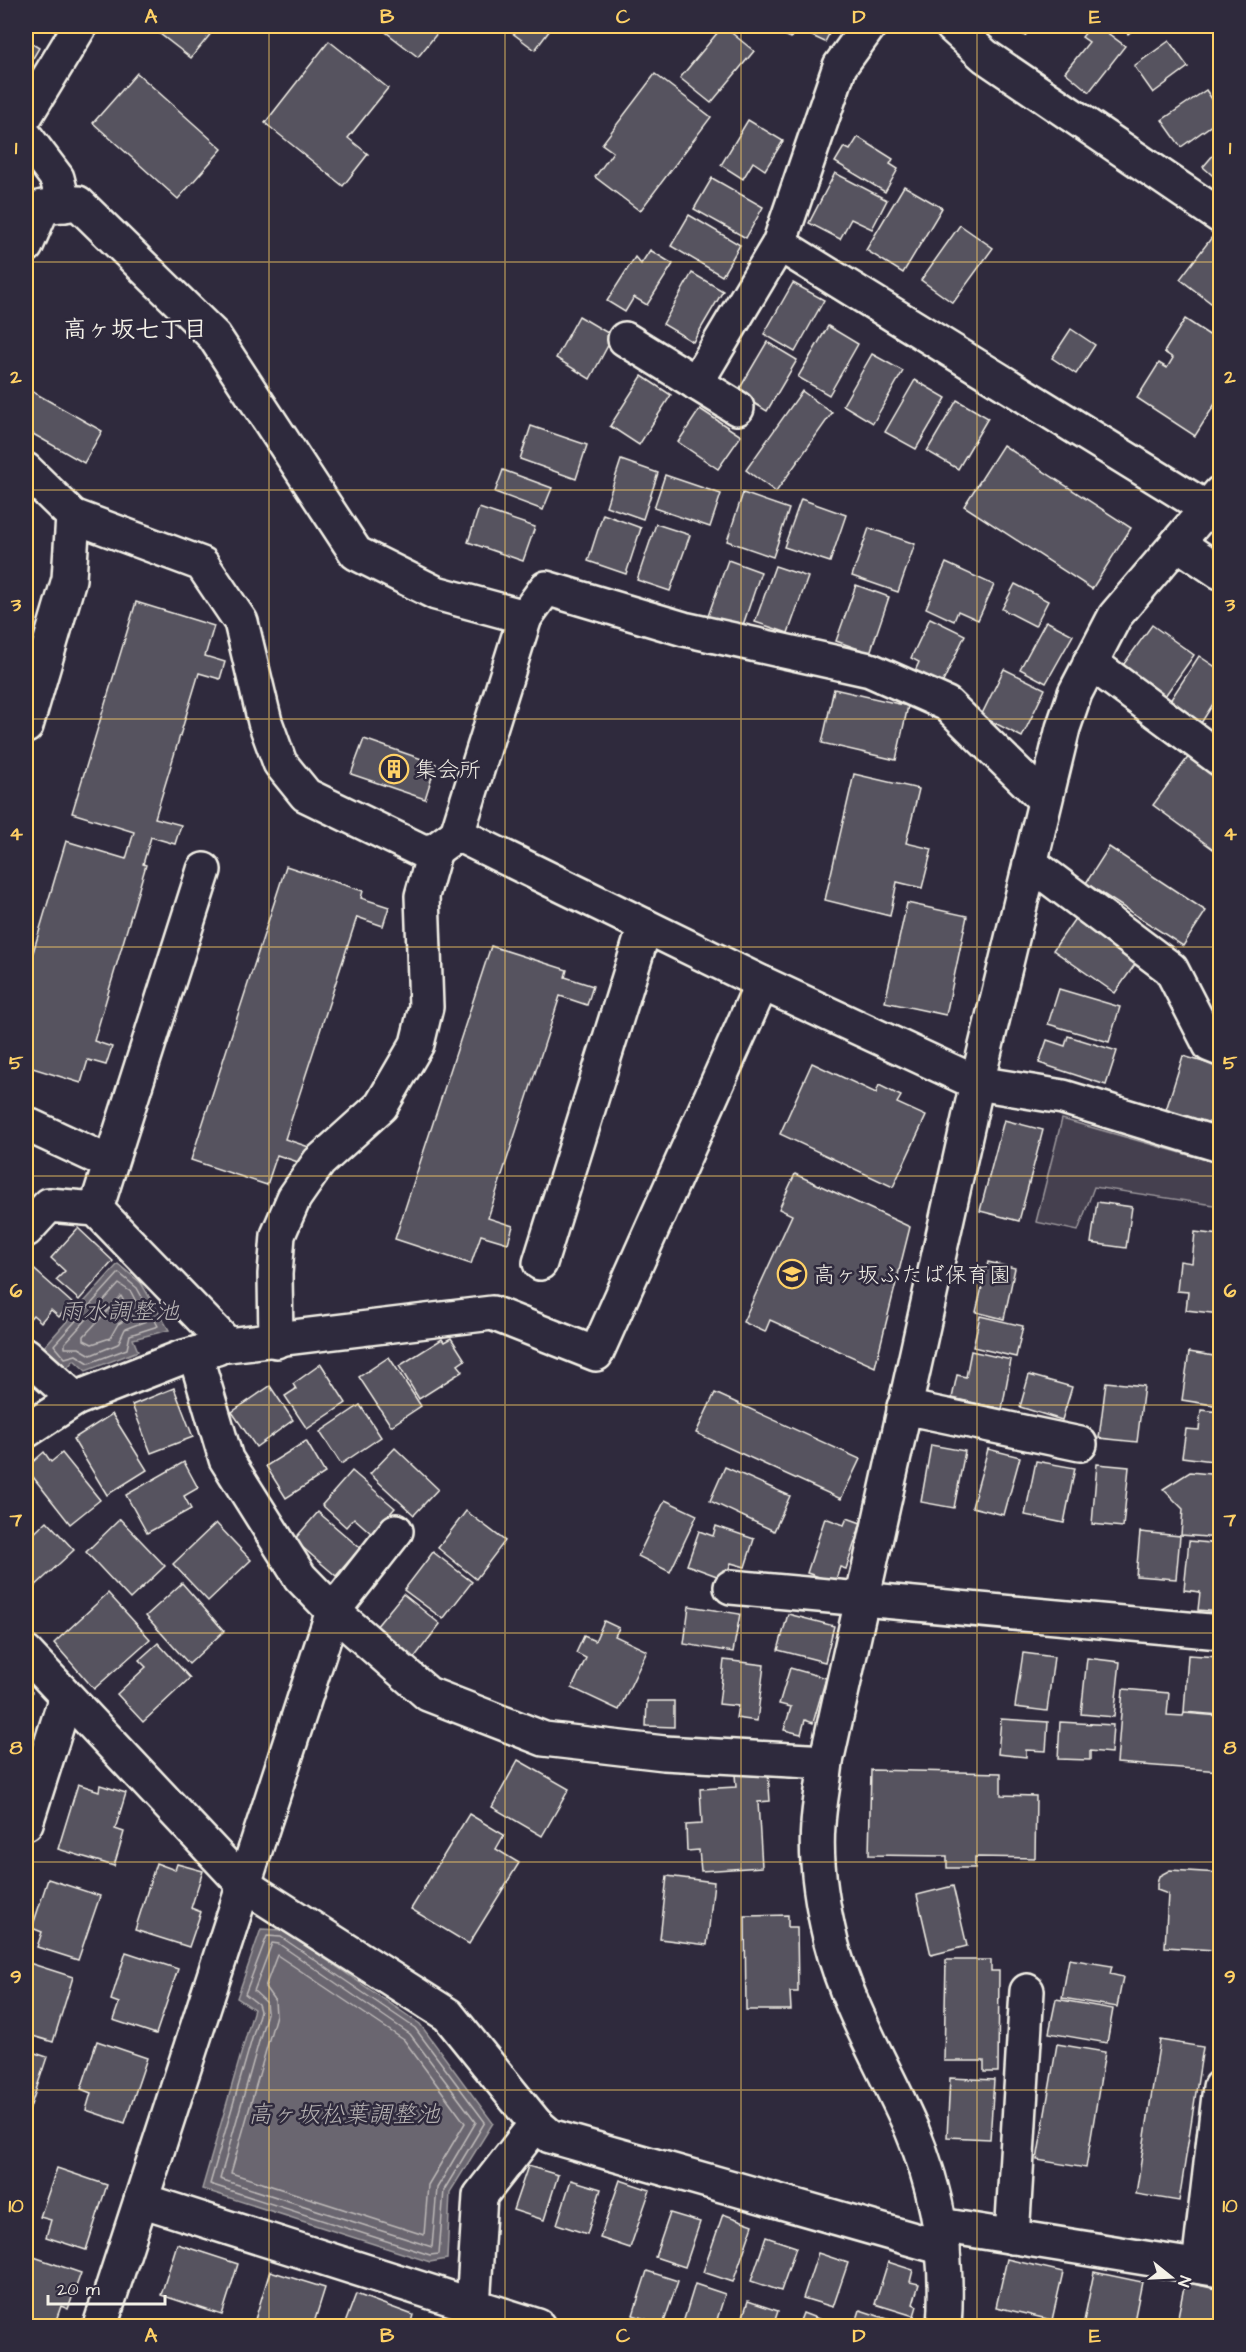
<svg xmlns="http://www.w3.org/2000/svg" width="1246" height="2352" font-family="'Architects Daughter','Klee One',sans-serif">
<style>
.green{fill:#454050;stroke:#9c989c;stroke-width:1.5}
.water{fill:#6a6670;stroke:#a19ea0;stroke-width:1.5}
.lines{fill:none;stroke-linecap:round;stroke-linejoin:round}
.shore{stroke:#bdb9b8;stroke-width:1.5}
.building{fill:#56525f;stroke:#f4f1e8;stroke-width:1.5}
.minor-casing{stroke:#f4f1e8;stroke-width:38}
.minor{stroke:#2f2a3d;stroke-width:33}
.grid{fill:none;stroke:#ffd166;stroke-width:1.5;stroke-opacity:0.55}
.labels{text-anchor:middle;stroke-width:5;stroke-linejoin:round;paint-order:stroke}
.poi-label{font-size:22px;fill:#f4f1e8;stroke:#2f2a3d;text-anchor:start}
.neighbourhood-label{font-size:24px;font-weight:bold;fill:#f4f1e8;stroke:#2f2a3d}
.water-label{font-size:24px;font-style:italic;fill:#b6b2b2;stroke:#2f2a3d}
.neatline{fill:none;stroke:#ffd166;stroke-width:2}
.grid-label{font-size:20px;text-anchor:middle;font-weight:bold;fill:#ffd166}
</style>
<rect width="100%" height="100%" fill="#2f2a3d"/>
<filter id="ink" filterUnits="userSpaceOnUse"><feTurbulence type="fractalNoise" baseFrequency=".0167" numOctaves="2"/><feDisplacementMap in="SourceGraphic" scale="12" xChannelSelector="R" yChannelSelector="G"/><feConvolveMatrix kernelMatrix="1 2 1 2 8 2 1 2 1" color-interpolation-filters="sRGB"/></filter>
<g filter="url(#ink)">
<polygon class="green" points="1062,1119 1220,1164 1220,1206 1094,1187 1078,1231 1036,1222"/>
<g class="water">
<polygon points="118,1264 141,1283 169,1330 133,1339 138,1351 86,1371 74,1360 67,1368 44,1347"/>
<polygon points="261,1929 283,1930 420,2024 493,2123 450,2192 447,2259 430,2262 202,2189 254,2009 237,1998"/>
</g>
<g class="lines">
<g class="shore">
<polygon points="119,1273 137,1288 158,1326 130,1335 127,1349 89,1363 76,1355 65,1358 54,1345"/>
<polygon points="119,1284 131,1292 146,1321 125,1329 118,1344 91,1355 79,1348 65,1348 65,1343"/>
<polygon points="121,1296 132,1316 118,1324 110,1338 92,1344 84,1340 84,1336"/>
<polygon points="267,1936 281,1937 415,2028 485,2122 444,2190 439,2254 430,2255 210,2184 260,2011 258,2004 245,1994"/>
<polygon points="272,1943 279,1944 410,2034 476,2122 437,2188 432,2247 220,2179 267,2013 266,2002 254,1991"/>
<polygon points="277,1955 404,2040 465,2123 428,2185 424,2235 231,2173 276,2015 275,2001 265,1987"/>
</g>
</g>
<g class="building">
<polygon points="158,26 217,26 191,58 155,30"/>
<polygon points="378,26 443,26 418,57"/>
<polygon points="503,26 553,26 535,50"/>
<polygon points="723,26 754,51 711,103 680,78"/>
<polygon points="770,26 833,26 825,42 795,28 791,38 768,28"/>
<polygon points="1011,26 1032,26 1025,36"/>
<polygon points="1091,26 1098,26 1125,46 1089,92 1065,72 1089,42 1082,37"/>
<polygon points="1122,26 1138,26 1128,34"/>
<polygon points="26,40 39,48 26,70"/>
<polygon points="329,41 388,88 348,138 368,154 343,186 265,123"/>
<polygon points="1169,41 1188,67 1153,93 1134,66"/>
<polygon points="137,73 222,149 178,199 93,123"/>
<polygon points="655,74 711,117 640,211 595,177 613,152 602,144"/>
<polygon points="1206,90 1220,111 1220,119 1181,147 1162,120"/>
<polygon points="748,120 783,141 765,170 753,162 743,179 721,165"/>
<polygon points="858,137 893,159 890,164 898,169 885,192 835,162 844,147 850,150"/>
<polygon points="1220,147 1220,182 1203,167"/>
<polygon points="835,173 887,200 872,229 851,219 840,239 809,223"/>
<polygon points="712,178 763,207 746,238 694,209"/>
<polygon points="904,186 942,208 903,273 866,250"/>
<polygon points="689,215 740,245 722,276 671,246"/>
<polygon points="960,225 993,248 953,303 921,280"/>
<polygon points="1212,237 1220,244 1220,310 1180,279"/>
<polygon points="650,250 673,264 647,305 634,297 625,312 607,301 635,257 641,264"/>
<polygon points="692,273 723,291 693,342 663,324"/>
<polygon points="793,283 824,300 795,352 764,334"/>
<polygon points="579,316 613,336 590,379 556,358"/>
<polygon points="1185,319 1220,342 1220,396 1195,436 1137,398 1159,363 1167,368 1173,358 1164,352"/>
<polygon points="828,326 858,344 829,395 798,377"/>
<polygon points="1071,329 1095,345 1076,374 1052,358"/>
<polygon points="767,342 797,360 767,411 737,393"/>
<polygon points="872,354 903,371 873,423 843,405"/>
<polygon points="642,376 671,395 639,445 610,426"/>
<polygon points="915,380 946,398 916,449 885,432"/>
<polygon points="26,388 102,431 84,463 26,430"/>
<polygon points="802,391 832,413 776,492 746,470"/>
<polygon points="957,400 988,418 958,469 927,451"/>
<polygon points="700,409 741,436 718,469 678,442"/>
<polygon points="531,426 587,445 576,479 520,459"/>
<polygon points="1003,445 1131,528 1092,589 964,506"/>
<polygon points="621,460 658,473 643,519 606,506"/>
<polygon points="503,470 552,488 543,510 495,492"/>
<polygon points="665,475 721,494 710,527 654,508"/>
<polygon points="743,493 789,509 773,557 727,541"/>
<polygon points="801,499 846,515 830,562 784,547"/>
<polygon points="479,508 535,527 523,561 468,542"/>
<polygon points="603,514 641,528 626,574 588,561"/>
<polygon points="656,524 690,535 670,591 637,580"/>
<polygon points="869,528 915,544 898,592 852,576"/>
<polygon points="728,560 761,572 742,628 708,616"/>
<polygon points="946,563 994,585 978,620 958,611 954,621 926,608"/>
<polygon points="775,566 808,577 788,633 755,622"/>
<polygon points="1015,584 1048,601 1035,626 1002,609"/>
<polygon points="856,585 889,597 870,653 836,641"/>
<polygon points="136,602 214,626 205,656 225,662 220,679 199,673 155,818 181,825 175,844 151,837 143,864 146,865 94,1041 112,1047 106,1065 88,1060 81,1083 26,1066 26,976 66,841 126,859 134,832 72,813"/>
<polygon points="930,618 965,635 942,684 915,671 919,662 911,658"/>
<polygon points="1046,621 1073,635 1046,683 1020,669"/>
<polygon points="1152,625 1194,655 1160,703 1118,672"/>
<polygon points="1199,656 1220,670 1220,693 1196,731 1164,710"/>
<polygon points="1004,669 1045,689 1022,737 981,716"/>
<polygon points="834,689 908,706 896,760 822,743"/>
<polygon points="1220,719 1220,749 1207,740"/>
<polygon points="364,739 436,764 425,799 351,774"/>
<polygon points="1189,756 1220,779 1220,854 1153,805"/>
<polygon points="854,774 919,789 906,843 932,849 922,888 897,882 890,916 825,900"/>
<polygon points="1109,847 1206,911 1183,946 1086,883"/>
<polygon points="286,866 363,891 361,898 389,907 383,926 357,917 285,1139 309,1147 304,1164 277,1155 267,1185 191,1160"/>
<polygon points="907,903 967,916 946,1015 885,1002"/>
<polygon points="1076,917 1138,960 1115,993 1053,950"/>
<polygon points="491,946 567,970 565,977 593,986 587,1005 560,996 488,1218 513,1226 508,1243 481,1235 471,1264 395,1239"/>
<polygon points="1059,989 1120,1007 1109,1042 1048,1024"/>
<polygon points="1068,1036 1117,1051 1106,1085 1039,1063 1047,1040 1065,1046"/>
<polygon points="1183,1056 1220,1067 1220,1126 1166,1110"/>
<polygon points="812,1063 876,1093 879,1085 901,1096 897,1103 926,1116 893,1187 780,1134"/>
<polygon points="1004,1120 1043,1130 1019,1221 980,1211"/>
<polygon points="795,1174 910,1227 875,1367 770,1320 765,1332 743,1322 792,1215 779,1209"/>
<polygon points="1097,1202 1132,1207 1126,1248 1091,1243"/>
<polygon points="78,1228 113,1261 79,1300 56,1280 65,1271 51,1258"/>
<polygon points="1195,1232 1220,1235 1220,1314 1186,1310 1188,1292 1177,1291 1180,1261 1192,1263"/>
<polygon points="988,1262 1015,1268 1004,1319 976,1312"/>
<polygon points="28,1264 72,1303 59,1317 51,1310 41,1322 33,1315 26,1323"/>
<polygon points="980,1316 1023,1326 1016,1357 973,1347"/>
<polygon points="451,1338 465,1360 458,1365 463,1371 419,1399 399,1366 442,1339 444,1342"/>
<polygon points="971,1351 1011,1360 1002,1409 952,1398 957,1375 966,1377"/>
<polygon points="1189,1352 1220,1357 1220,1406 1182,1400"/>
<polygon points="389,1357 421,1406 391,1426 359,1377"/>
<polygon points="321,1364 346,1403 307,1429 285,1396 296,1389 293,1384"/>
<polygon points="1029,1375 1072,1387 1062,1420 1020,1407"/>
<polygon points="1106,1382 1144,1386 1137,1442 1099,1438"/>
<polygon points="270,1386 293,1420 256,1447 232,1412"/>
<polygon points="174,1388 193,1437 151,1453 132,1405"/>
<polygon points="715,1393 860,1459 841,1499 696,1433"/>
<polygon points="360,1405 381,1437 341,1464 320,1432"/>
<polygon points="1201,1410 1220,1412 1220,1462 1182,1457 1186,1429 1199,1430"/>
<polygon points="112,1414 147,1470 107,1495 73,1439"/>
<polygon points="306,1441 325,1473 286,1498 266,1466"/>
<polygon points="931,1445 965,1451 954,1508 921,1502"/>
<polygon points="395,1448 438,1489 414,1515 370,1474"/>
<polygon points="988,1449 1020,1457 1004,1515 972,1507"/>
<polygon points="44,1452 51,1462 62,1453 100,1500 70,1524 26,1468"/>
<polygon points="1036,1461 1075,1468 1064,1523 1025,1515"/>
<polygon points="184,1462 198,1488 184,1496 191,1509 147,1533 126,1495"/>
<polygon points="1097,1464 1129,1467 1123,1527 1092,1524"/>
<polygon points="725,1467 790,1496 774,1531 710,1501"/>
<polygon points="352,1471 395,1508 372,1534 354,1518 346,1527 322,1505"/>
<polygon points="1190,1472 1220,1475 1220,1538 1181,1535 1183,1509 1163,1489"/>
<polygon points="665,1500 697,1515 670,1572 638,1556"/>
<polygon points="466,1511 505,1541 476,1579 438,1548"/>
<polygon points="318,1512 360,1548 336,1576 294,1540"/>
<polygon points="825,1518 844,1525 847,1518 861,1523 846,1569 840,1567 835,1582 807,1573"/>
<polygon points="120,1519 165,1566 130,1599 86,1552"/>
<polygon points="47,1521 74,1550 32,1589 26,1582 26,1541"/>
<polygon points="216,1523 251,1560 208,1601 173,1564"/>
<polygon points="716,1526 754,1539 745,1567 731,1563 725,1579 687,1565 699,1531 713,1536"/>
<polygon points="1140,1532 1180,1536 1176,1579 1136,1576"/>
<polygon points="1189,1541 1220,1544 1220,1612 1198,1610 1200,1592 1184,1590"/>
<polygon points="433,1552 472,1582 443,1619 404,1590"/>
<polygon points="182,1583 224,1631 189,1664 146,1616"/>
<polygon points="108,1593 150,1639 94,1689 54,1643"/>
<polygon points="403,1594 440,1624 414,1658 376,1627"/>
<polygon points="689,1606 740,1614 733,1652 684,1644"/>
<polygon points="788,1614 834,1626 825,1662 778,1650"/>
<polygon points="604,1621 619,1628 615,1636 647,1651 619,1710 572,1688 586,1658 576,1653 584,1636 595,1641"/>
<polygon points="158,1643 190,1678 143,1722 117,1694 146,1667 139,1660"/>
<polygon points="1023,1653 1054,1657 1047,1711 1015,1707"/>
<polygon points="1188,1655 1220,1657 1220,1715 1184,1712"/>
<polygon points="1087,1658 1120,1662 1114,1717 1081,1714"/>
<polygon points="724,1660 764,1665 757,1721 736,1718 738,1706 719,1704"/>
<polygon points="790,1668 826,1678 813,1723 805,1720 801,1734 784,1730 791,1707 779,1704"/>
<polygon points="26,1689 32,1692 26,1713"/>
<polygon points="1123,1689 1169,1693 1167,1715 1183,1716 1184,1713 1220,1716 1220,1771 1117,1763"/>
<polygon points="647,1701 674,1701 674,1727 646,1726"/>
<polygon points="1001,1719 1048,1722 1046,1751 1026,1750 1026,1757 998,1754"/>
<polygon points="1060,1722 1113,1725 1111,1753 1090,1751 1090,1760 1058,1759"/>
<polygon points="518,1760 569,1789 542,1836 492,1807"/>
<polygon points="871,1770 1001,1773 1001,1795 1036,1796 1035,1858 975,1857 975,1868 947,1868 947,1856 869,1855"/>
<polygon points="768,1772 770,1801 758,1802 762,1867 701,1871 699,1850 687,1851 686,1825 702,1824 700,1789 736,1787 735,1774"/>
<polygon points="78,1784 99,1791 100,1785 126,1793 115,1829 124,1832 114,1866 58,1849"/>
<polygon points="469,1814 504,1835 496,1849 519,1863 469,1944 411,1909"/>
<polygon points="156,1863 175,1870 177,1864 203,1871 191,1908 201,1912 189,1947 135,1930"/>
<polygon points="1170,1870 1220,1873 1215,1950 1165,1947 1168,1894 1157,1890 1157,1884 1159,1876"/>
<polygon points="667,1876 714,1882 707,1945 660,1939"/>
<polygon points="48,1879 100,1896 78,1960 37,1947 42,1932 32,1928"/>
<polygon points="953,1886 967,1946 931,1955 917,1895"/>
<polygon points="788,1915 788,1927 797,1927 798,1992 790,1992 791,2010 746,2010 745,1916"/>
<polygon points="126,1952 178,1969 156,2034 113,2020 119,2003 111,2000"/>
<polygon points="1069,1959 1112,1966 1110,1974 1123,1977 1117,2007 1062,1998"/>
<polygon points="946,1960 991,1960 991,1971 999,1971 998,2072 984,2072 984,2061 944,2061"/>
<polygon points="26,1962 73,1977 53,2042 26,2034"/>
<polygon points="1056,1999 1113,2009 1107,2043 1049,2033"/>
<polygon points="1160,2040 1203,2047 1179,2201 1136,2194"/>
<polygon points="97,2041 147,2058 125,2123 86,2110 91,2093 81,2089"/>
<polygon points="1057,2044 1105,2052 1086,2168 1037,2160"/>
<polygon points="26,2050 47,2057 26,2120"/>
<polygon points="950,2078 994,2080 990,2139 947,2137"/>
<polygon points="528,2166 558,2175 544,2220 513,2210"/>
<polygon points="57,2168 107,2185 86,2250 46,2237 51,2220 40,2217"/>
<polygon points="571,2180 601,2189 587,2234 557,2224"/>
<polygon points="620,2180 650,2190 630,2248 600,2238"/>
<polygon points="670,2213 700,2222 685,2267 655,2257"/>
<polygon points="723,2214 753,2225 733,2282 703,2272"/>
<polygon points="766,2237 796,2247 781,2291 751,2281"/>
<polygon points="177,2244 238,2264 222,2315 161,2295"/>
<polygon points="818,2253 848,2263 833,2307 803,2298"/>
<polygon points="28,2255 81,2273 68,2309 61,2306 54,2326 26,2326 26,2262"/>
<polygon points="1007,2259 1063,2272 1052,2320 996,2307"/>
<polygon points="888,2262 913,2270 910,2282 919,2284 913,2304 917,2306 914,2316 875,2304"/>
<polygon points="270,2271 325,2288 313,2326 253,2326"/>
<polygon points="647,2271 678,2281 663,2325 633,2315"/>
<polygon points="1094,2272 1142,2282 1133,2326 1083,2326"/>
<polygon points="1185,2282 1220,2290 1220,2326 1176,2326"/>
<polygon points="695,2284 725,2294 715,2326 682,2326"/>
<polygon points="356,2294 413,2315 410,2326 344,2326"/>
<polygon points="748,2301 778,2311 773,2326 740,2326"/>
<polygon points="860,2310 909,2326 855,2326"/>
<polygon points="803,2313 832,2324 832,2326 798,2326"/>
</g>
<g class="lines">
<g class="minor-casing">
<g id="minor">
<polyline points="952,26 985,56 1220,216"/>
<polyline points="26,115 80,26"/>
<polyline points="26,137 57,178 64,205"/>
<polyline points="779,244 1208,509"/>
<polyline points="26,246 43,207 78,203 214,336 356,553 436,593 525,617 457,834 762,983 977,1083 1063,1097 1220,1145"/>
<polyline points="625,339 737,408"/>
<polyline points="696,383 779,244 840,66 869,26"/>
<polyline points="26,470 73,516 69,579 26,726"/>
<polyline points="73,516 202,564 241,622 265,722 280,763 306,795 424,852 435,850 457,834"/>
<polyline points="1177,543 1220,572"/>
<polyline points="525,617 546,588 684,629 870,670 947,704 1045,800"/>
<polyline points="1090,662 1220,759"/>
<polyline points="1030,863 1171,969 1210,1045 1220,1049"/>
<polyline points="26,1124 110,1163"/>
<polyline points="96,1209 204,870"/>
<polyline points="26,1230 49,1205 96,1209 228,1345 492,1313 596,1354 762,983"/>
<polyline points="540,1263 645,926"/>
<polyline points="276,1341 275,1274 278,1235 294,1198 319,1162 381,1106 417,1044 426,1007 422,896 435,850"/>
<polyline points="195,1354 226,1459 300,1577 333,1611 428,1694 544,1739 664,1753 826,1762"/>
<polyline points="26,1355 75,1399"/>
<polyline points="904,1407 1080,1444"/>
<polyline points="26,1431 75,1399 180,1358 217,1348"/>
<polyline points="731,1587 1220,1632"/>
<polyline points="26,1653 244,1885 448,2015 536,2124 550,2136 943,2248"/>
<polyline points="26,1823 66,1697"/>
<polyline points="141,2200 538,2326"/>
<polyline points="940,2225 1220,2270"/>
<polyline points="1012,2237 1027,1991"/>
<polyline points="1199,2266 1220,2087"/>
<polyline points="473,2306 480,2196 536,2124"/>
<polyline points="100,2326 333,1611 396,1531"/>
<path d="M944,2326C949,2260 938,2192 912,2130C885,2068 848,2009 831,1942C822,1905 815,1863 818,1825C819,1804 824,1783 826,1762L977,1083L1063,728L1075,693L1115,616L1220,493"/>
</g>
</g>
<use href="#minor" class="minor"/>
</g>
</g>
<path class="grid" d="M269,26V2326M505,26V2326M741,26V2326M977,26V2326M26,262H1220M26,490H1220M26,719H1220M26,947H1220M26,1176H1220M26,1405H1220M26,1633H1220M26,1862H1220M26,2090H1220"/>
<defs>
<g id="building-ring" transform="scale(1.5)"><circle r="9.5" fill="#2f2a3d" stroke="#ffd166" stroke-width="1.5"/><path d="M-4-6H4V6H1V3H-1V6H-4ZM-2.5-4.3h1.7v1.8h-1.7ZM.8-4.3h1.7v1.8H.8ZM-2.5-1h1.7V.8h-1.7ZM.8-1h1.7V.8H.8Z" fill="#ffd166"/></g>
<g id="school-ring" transform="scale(1.5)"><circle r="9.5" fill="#2f2a3d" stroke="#ffd166" stroke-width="1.5"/><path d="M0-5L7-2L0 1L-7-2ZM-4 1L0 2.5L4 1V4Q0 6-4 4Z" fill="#ffd166"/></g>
</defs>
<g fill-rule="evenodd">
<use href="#building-ring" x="394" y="769"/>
<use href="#school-ring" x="792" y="1274"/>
</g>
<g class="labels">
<g class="poi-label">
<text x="415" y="777">集会所</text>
<text x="813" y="1282">高ヶ坂ふたば保育園</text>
</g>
<g class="neighbourhood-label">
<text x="135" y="337">高ヶ坂七丁目</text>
</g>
<g class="water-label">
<text x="119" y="1319">雨水調整池</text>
<text x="344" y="2122">高ヶ坂松葉調整池</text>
</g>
</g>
<rect width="1246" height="2352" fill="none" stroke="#2f2a3d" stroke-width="66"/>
<g transform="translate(1171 2277) rotate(108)" stroke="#2f2a3d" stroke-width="4.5" paint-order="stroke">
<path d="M0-4.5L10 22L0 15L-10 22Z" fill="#f4f1e8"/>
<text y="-9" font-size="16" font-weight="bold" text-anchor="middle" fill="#f4f1e8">N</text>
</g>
<path d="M48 2295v9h117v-9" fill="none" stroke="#f4f1e8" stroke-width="3"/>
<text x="57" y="2295" font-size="18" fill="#f4f1e8" stroke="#2f2a3d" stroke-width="4.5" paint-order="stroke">20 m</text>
<rect x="33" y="33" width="1180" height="2286" class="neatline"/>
<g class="grid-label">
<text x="151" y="23">A</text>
<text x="387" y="23">B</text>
<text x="623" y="23">C</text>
<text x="859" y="23">D</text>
<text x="1095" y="23">E</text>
<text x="16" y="154">1</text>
<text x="1230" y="154">1</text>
<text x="16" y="383">2</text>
<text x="1230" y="383">2</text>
<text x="16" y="611">3</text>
<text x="1230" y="611">3</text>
<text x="16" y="840">4</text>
<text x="1230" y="840">4</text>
<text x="16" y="1069">5</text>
<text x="1230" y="1069">5</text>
<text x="16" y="1297">6</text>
<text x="1230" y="1297">6</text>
<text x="16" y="1526">7</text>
<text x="1230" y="1526">7</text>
<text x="16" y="1754">8</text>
<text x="1230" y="1754">8</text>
<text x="16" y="1983">9</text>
<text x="1230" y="1983">9</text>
<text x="16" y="2212">10</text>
<text x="1230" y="2212">10</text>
<text x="151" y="2342">A</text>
<text x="387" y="2342">B</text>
<text x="623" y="2342">C</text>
<text x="859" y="2342">D</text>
<text x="1095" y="2342">E</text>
</g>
</svg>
